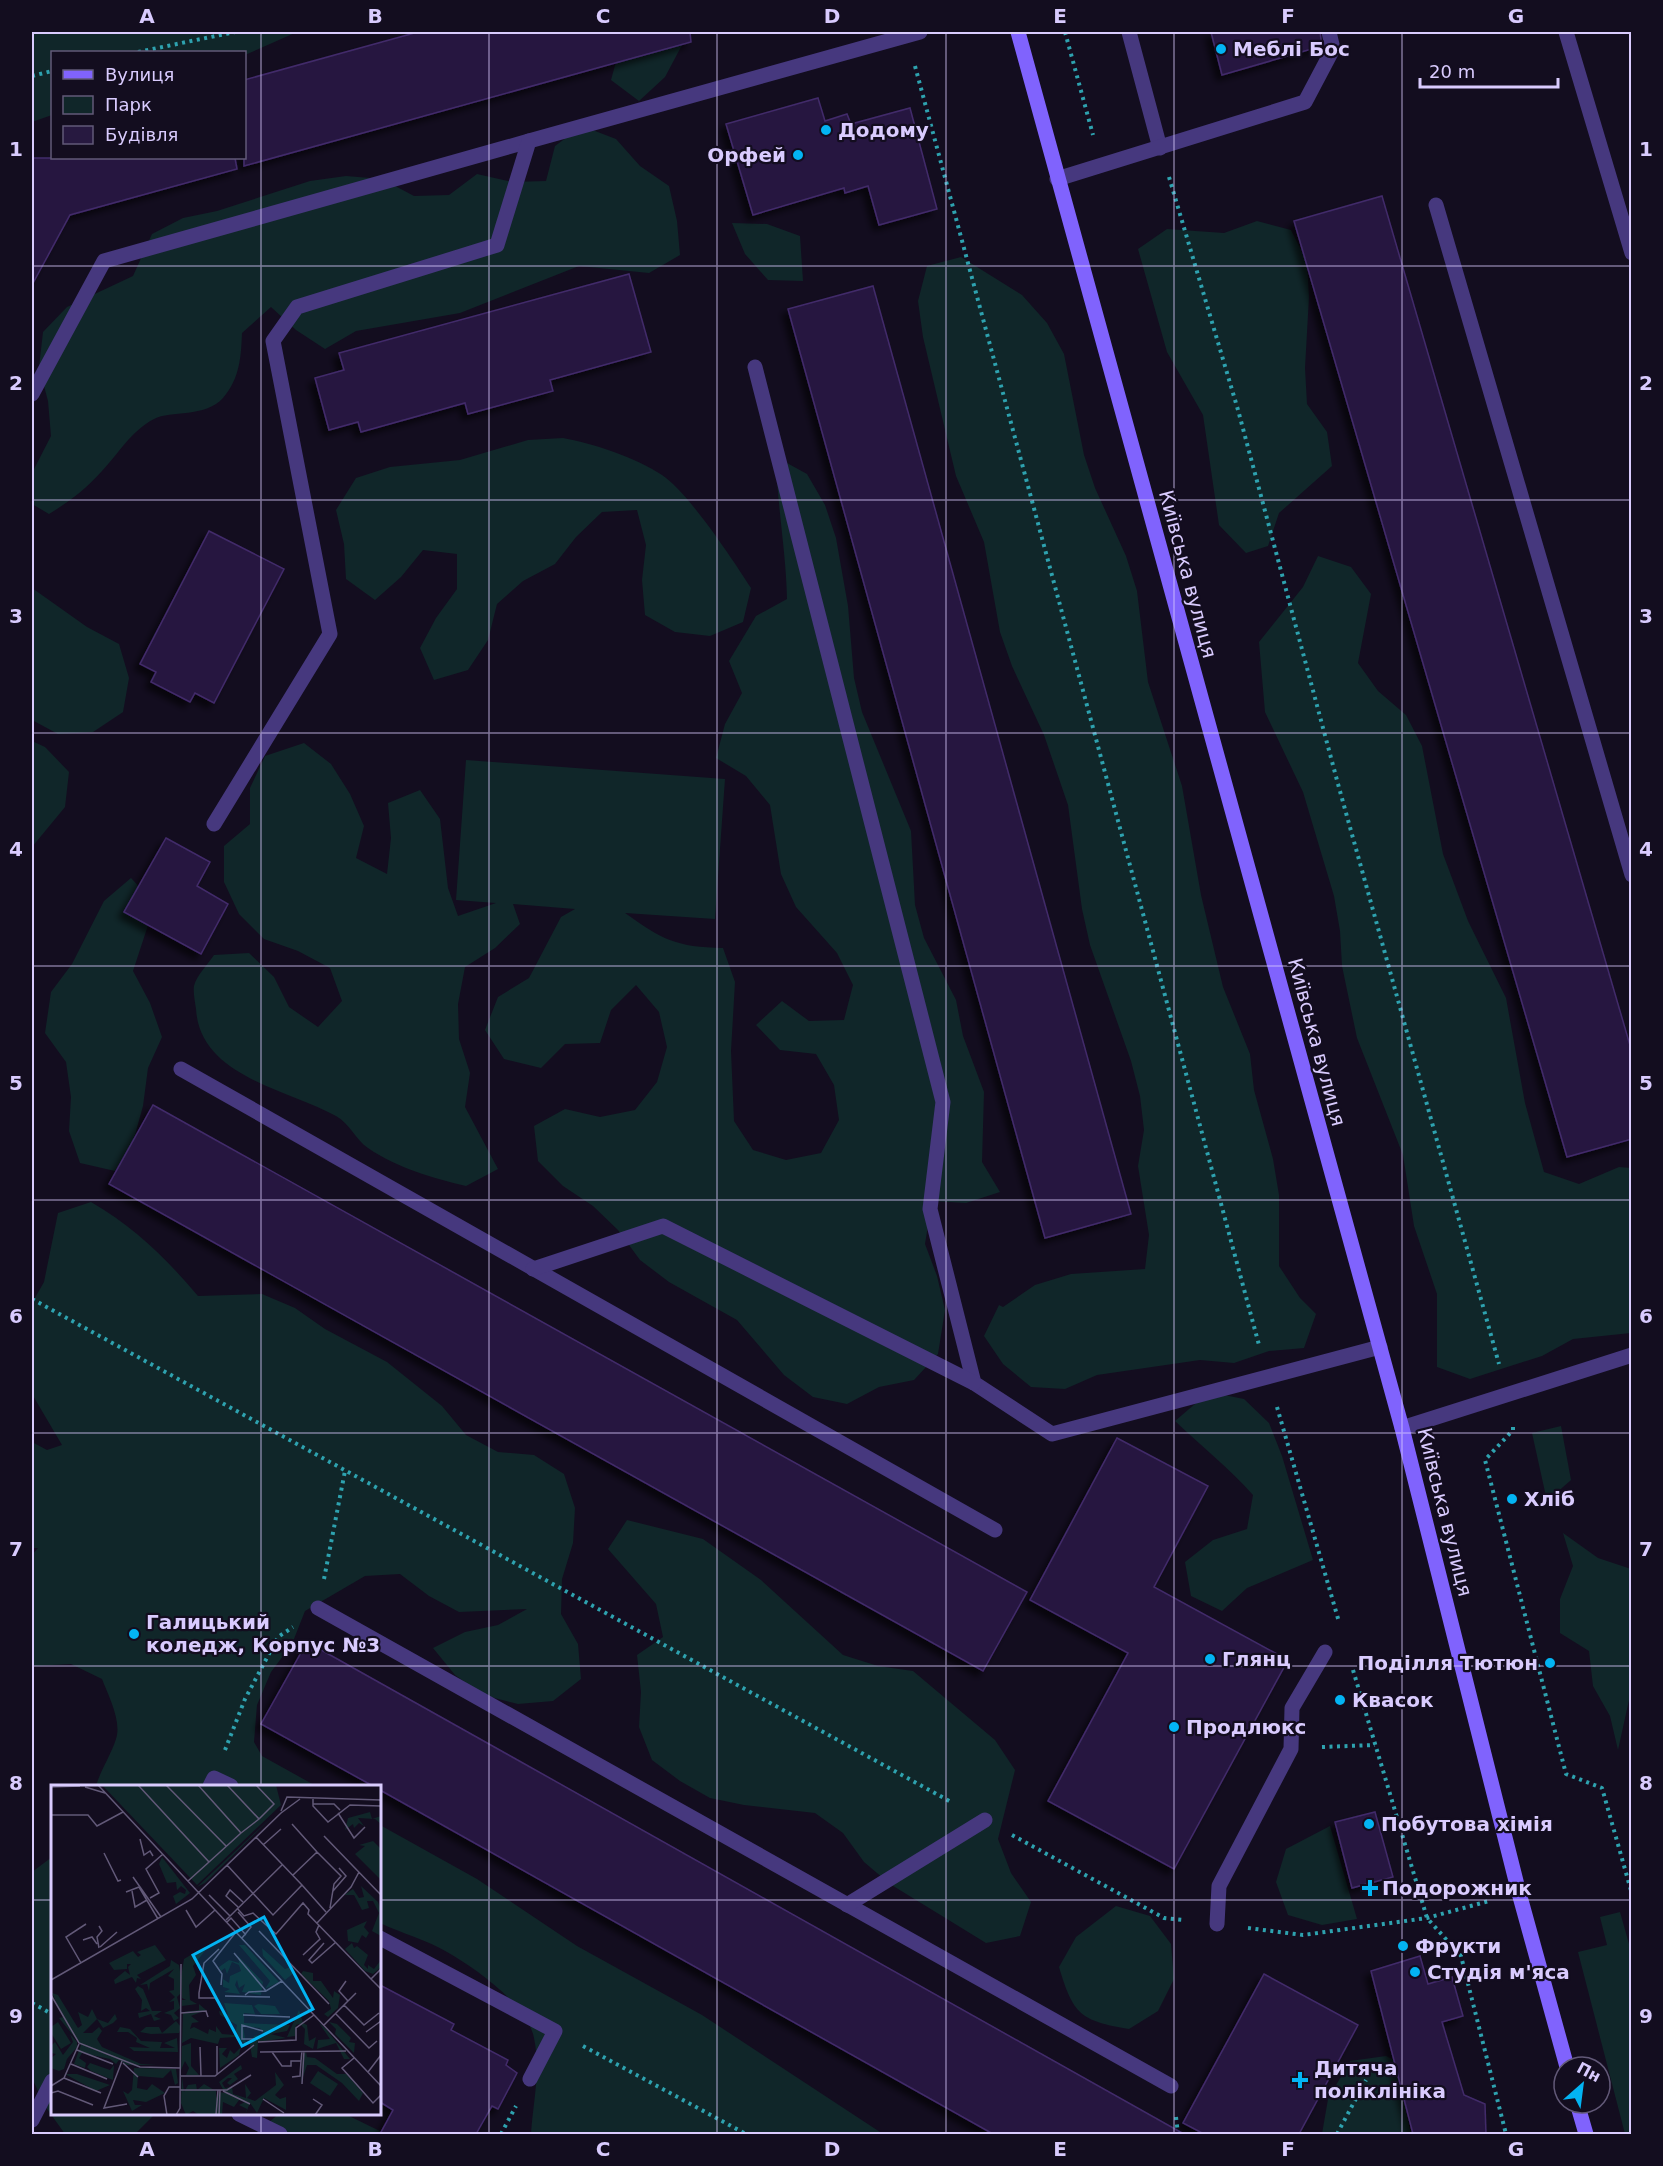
<svg xmlns="http://www.w3.org/2000/svg" width="1663" height="2166" font-family="'DejaVu Sans',sans-serif">
<style>
.green{fill:#102629}
.building{fill:#271940;stroke:#422b6b;stroke-width:1.5;filter:url(#shadow)}
.lines{fill:none;stroke-linecap:round;stroke-linejoin:round}
.path{stroke:#2ea2af;stroke-width:4;stroke-dasharray:3 4.5;stroke-linecap:butt}
.lane{stroke:#46387e;stroke-width:15}
.secondary{stroke:#8063fd;stroke-width:15}
.grid{fill:none;stroke:#d9cbfe;stroke-width:1.5;stroke-opacity:0.55}
.poi-dot{fill:#03b4f3;stroke:#130d1f;stroke-width:2}
.labels{text-anchor:middle;stroke-width:4.5;stroke-linejoin:round;paint-order:stroke}
.poi-label{font-size:20px;font-weight:bold;fill:#d9cbfe;stroke:#130d1f;text-anchor:start}
.street-label{font-size:20px;fill:#d9cbfe;stroke:#130d1f}
.inset-road{fill:none;stroke:#625978;stroke-width:1.5}
.view{fill:#03b4f3;fill-opacity:0.15;stroke:#03b4f3;stroke-width:3}
.inset-edge{fill:none;stroke:#d9cbfe;stroke-width:3}
.neatline{fill:none;stroke:#d9cbfe;stroke-width:2}
.grid-label{font-size:20px;text-anchor:middle;font-weight:bold;fill:#d9cbfe}
</style>
<defs>
<filter id="shadow"><feDropShadow dx="-5.5" dy="5.5" stdDeviation="3" flood-color="#0009"/></filter>
</defs>
<rect width="100%" height="100%" fill="#130d1f"/>
<g class="green">
<polygon points="32,32 297,32 245,55 244,52 52,52 52,115 32,122"/>
<polygon points="654,36 682,45 665,77 639,101 611,80 620,47"/>
<path d="M582,126L616,139L640,166L669,186L677,221L680,255L649,273L579,266L460,313L356,331L325,349L296,330L271,307L242,333C241,357 240,378 223,398C205,418 171,410 154,419C131,431 119,453 102,471C86,489 69,502 49,514L32,504V473L51,436L48,401L39,367L43,332L67,307L133,276L152,234L183,218L217,211L310,181L346,176L382,179L414,196L449,195L477,174L512,182L546,181L555,146Z"/>
<polygon points="1257,221 1291,230 1307,262 1309,297 1305,368 1307,404 1327,432 1332,466 1279,513 1268,546 1246,553 1219,525 1203,415 1167,352 1138,249 1167,229 1224,233"/>
<polygon points="732,223 767,224 800,236 803,281 768,280 745,254"/>
<polygon points="961,257 1022,295 1047,323 1064,354 1084,455 1095,488 1126,556 1137,591 1148,682 1182,786 1201,895 1223,987 1250,1054 1254,1090 1273,1159 1279,1195 1279,1266 1300,1298 1316,1314 1304,1348 1269,1351 1234,1363 1200,1360 1097,1375 1065,1389 1031,1387 1003,1364 984,1336 999,1305 1003,1307 1035,1285 1071,1274 1145,1269 1149,1235 1138,1166 1144,1130 1140,1096 1131,1061 1090,945 1082,909 1068,805 1044,735 1012,666 1000,632 984,542 956,476 923,337 918,301 927,266"/>
<path d="M563,438C594,444 635,457 662,475C688,492 733,560 751,588L743,622L710,636L675,632L645,615L642,580L646,545L637,510L602,512L576,537L555,564L523,581L497,604L488,640L468,670L434,680L420,648L436,618L457,589V554L423,550L401,577L375,600L346,579L344,544L336,510L356,478L390,467L460,460L528,440Z"/>
<path d="M776,457L807,474L825,505L836,538L848,606L854,678L862,712L911,831L915,905L924,938L956,1000L963,1036L984,1092L982,1162L1000,1192L966,1203L932,1201L925,1244L937,1276L945,1310L938,1354L914,1380L879,1387L847,1404L813,1397L784,1375L737,1320L669,1282L640,1260L618,1230L593,1206L563,1186L538,1161L534,1126L565,1109L600,1117L635,1110L657,1082L667,1047L659,1012L636,985L611,1010L600,1043L565,1044L541,1068L504,1059L485,1030L498,997L529,978L561,917L575,909L513,904L520,924L495,948L465,967L458,1004L459,1039L470,1073L465,1107L498,1169L466,1186C433,1178 397,1168 368,1148C356,1140 350,1124 336,1116C288,1089 200,1077 196,1009C195,1002 193,992 194,986C196,976 208,964 214,955L249,953L274,977L289,1007L318,1027L342,1001L330,968L298,951L264,939L239,914L224,882V846L250,824V788L265,756L304,743L331,764L350,794L364,826L356,858L387,874L391,838L388,803L420,790L440,819L448,888L458,916L496,903L456,900L466,760L725,779L715,919L625,913C663,940 676,947 723,948L735,982L731,1051L734,1121L753,1150L786,1160L821,1153L839,1120L834,1085L816,1054L780,1050L756,1025L782,1001L809,1021L844,1020L853,985L837,953L796,907L781,874L770,805L746,776L716,758L725,724L742,693L729,661L756,616L787,599C786,551 777,505 776,457Z"/>
<polygon points="1318,556 1351,567 1371,594 1358,663 1378,691 1406,715 1422,746 1443,854 1468,921 1506,998 1525,1103 1544,1172 1579,1184 1619,1167 1631,1168 1631,1333 1573,1339 1542,1356 1470,1379 1437,1367 1437,1294 1414,1226 1403,1155 1357,1038 1342,966 1340,931 1334,896 1303,792 1265,712 1259,642 1303,587"/>
<polygon points="32,588 87,627 119,644 129,678 123,712 93,732 58,734 32,720"/>
<polygon points="32,741 45,747 69,772 65,807 32,847"/>
<polygon points="131,878 155,904 133,971 150,1003 162,1037 148,1068 143,1106 133,1142 115,1171 80,1163 69,1131 71,1097 66,1062 45,1033 51,992 72,964 104,901"/>
<path d="M91,1202C134,1227 166,1258 198,1296L262,1294L295,1308L325,1329L387,1362L442,1406L466,1435L498,1452L534,1455L564,1474L575,1508L573,1543L562,1579L561,1614L578,1644L581,1679L553,1701L518,1704L483,1695L455,1675L433,1648L465,1632L498,1625L527,1609L459,1612L429,1596L400,1574L365,1576L305,1611L292,1644L271,1672L257,1705L254,1742L262,1756L316,1786H96C101,1769 111,1755 116,1739C122,1721 108,1695 102,1679L71,1664L35,1666L32,1663V1555L38,1548H32V1442L47,1450L62,1445L32,1394V1303L44,1282L58,1213Z"/>
<path d="M1209,1392L1244,1399L1269,1423L1282,1456L1313,1560L1247,1588L1222,1611L1191,1596L1185,1562L1213,1540L1247,1529L1253,1495C1229,1468 1201,1446 1175,1421Z"/>
<polygon points="1561,1426 1571,1480 1547,1501 1532,1433"/>
<polygon points="627,1520 703,1539 761,1580 843,1655 878,1666 913,1671 995,1740 1015,1770 998,1839 1011,1873 1031,1902 1020,1936 986,1943 890,1884 864,1862 843,1833 815,1813 744,1805 710,1798 680,1781 652,1760 639,1727 641,1692 637,1655 663,1637 656,1604 608,1549"/>
<polygon points="1563,1533 1598,1558 1631,1569 1631,1691 1618,1750 1610,1716 1593,1686 1589,1651 1560,1633 1560,1599 1573,1566"/>
<path d="M380,1825L477,1879L577,1946L702,2015L883,2134H531C533,2102 541,2071 534,2038C528,2005 475,1968 447,1952C427,1940 401,1933 380,1923Z"/>
<polygon points="1330,1826 1357,1919 1322,1925 1288,1915 1276,1882 1286,1849"/>
<polygon points="52,1857 52,2114 155,2114 135,2134 65,2134 45,2106 32,2078 32,1872"/>
<path d="M1116,1906L1150,1916L1171,1944L1174,1979L1158,2011L1129,2029C1080,2021 1073,2014 1059,1967L1076,1937Z"/>
<polygon points="1620,1912 1631,1951 1631,2134 1625,2134 1578,1952 1607,1945 1600,1917"/>
<polygon points="1386,2056 1394,2060 1411,2134 1322,2134 1328,2099 1350,2061"/>
<polygon points="279,2114 345,2114 386,2134 254,2134"/>
</g>
<g class="building">
<polygon points="418,32 690,32 691,42 244,166 244,80"/>
<polygon points="1211,32 1320,32 1322,46 1222,75"/>
<polygon points="818,98 825,121 847,114 851,124 910,108 937,209 879,225 868,186 845,193 844,188 753,215 726,124"/>
<polygon points="32,158 235,158 237,169 70,215 32,285"/>
<polygon points="1382,196 1632,1052 1632,1139 1567,1157 1294,221"/>
<polygon points="629,274 651,352 550,380 553,391 468,414 465,403 361,432 358,422 329,430 315,378 344,370 339,353"/>
<polygon points="873,286 1131,1214 1045,1238 788,309"/>
<polygon points="209,531 284,569 214,703 195,693 190,702 151,682 156,672 140,664"/>
<polygon points="166,838 210,862 197,886 228,904 201,954 124,912"/>
<polygon points="153,1105 1027,1592 983,1671 109,1184"/>
<polygon points="1117,1438 1208,1486 1154,1587 1288,1660 1174,1869 1048,1801 1128,1653 1030,1600"/>
<polygon points="307,1642 514,1758 1184,2134 993,2134 380,1790 380,1786 373,1786 261,1724"/>
<polygon points="1375,1812 1393,1877 1352,1888 1335,1822"/>
<polygon points="1420,1956 1428,1984 1452,1977 1463,2016 1442,2022 1464,2095 1485,2104 1486,2134 1413,2134 1371,1971"/>
<polygon points="1264,1974 1358,2025 1299,2134 1204,2134 1183,2123"/>
<polygon points="380,1985 454,2024 451,2030 508,2060 506,2065 517,2073 498,2109 492,2106 476,2134 380,2134 393,2110 380,2102"/>
</g>
<g class="lines">
<g class="path">
<polyline points="1065,32 1093,135"/>
<polyline points="138,52 235,32"/>
<polyline points="915,66 1259,1345"/>
<polyline points="32,76 52,71"/>
<polyline points="1169,177 1238,410 1338,784 1499,1364"/>
<polyline points="32,1299 953,1803"/>
<polyline points="1277,1407 1339,1622"/>
<polyline points="1513,1427 1513,1430 1485,1460 1566,1774 1602,1788 1632,1894"/>
<polyline points="324,1579 345,1471"/>
<polyline points="1353,1670 1427,1918 1461,1956 1506,2134"/>
<polyline points="1322,1747 1375,1745"/>
<polyline points="225,1750 245,1699 278,1637 293,1627"/>
<polyline points="1012,1835 1164,1918 1184,1920"/>
<polyline points="1248,1928 1303,1935 1427,1918 1489,1901"/>
<polyline points="32,2003 52,2014"/>
<polyline points="583,2046 746,2134"/>
<polyline points="1176,2117 1178,2134"/>
<polyline points="501,2134 516,2106"/>
<polyline points="1337,2134 1366,2080"/>
</g>
<g class="lane">
<polyline points="1129,32 1160,148"/>
<polyline points="1566,32 1632,253"/>
<polyline points="1057,179 1305,102 1333,49 1329,32"/>
<polyline points="1436,205 1632,875"/>
<polyline points="755,367 943,1102 930,1209 974,1383 1052,1434 1380,1347"/>
<polyline points="32,394 104,261 529,141"/>
<polyline points="214,824 330,634 273,341 297,307 497,245 529,141 920,32"/>
<polyline points="181,1069 995,1530"/>
<polyline points="533,1269 663,1226 974,1383"/>
<polyline points="1402,1428 1632,1355"/>
<polyline points="318,1608 1171,2086"/>
<polyline points="210,1786 214,1778 231,1786"/>
<polyline points="847,1905 985,1820"/>
<polyline points="1217,1924 1219,1886 1291,1749 1292,1708 1325,1652"/>
<polyline points="380,1938 555,2031 530,2079"/>
<polyline points="239,2114 280,2134"/>
<polyline points="32,2120 52,2081"/>
</g>
<g class="secondary">
<polyline points="1018,32 1402,1428 1519,1893 1567,2067"/>
<polyline points="1577,2103 1586,2134"/>
</g>
</g>
<path class="grid" d="M261,32V1786M489,32V2134M717,32V2134M946,32V2134M1174,32V2134M1402,32V2134M32,266H1632M32,500H1632M32,733H1632M32,966H1632M32,1200H1632M32,1433H1632M32,1666H1632M32,1900H52M380,1900H1632M261,2114V2134"/>
<g class="poi-dot">
<circle cx="1221" cy="49" r="6"/>
<circle cx="826" cy="130" r="6"/>
<circle cx="798" cy="155" r="6"/>
<circle cx="1512" cy="1499" r="6"/>
<circle cx="134" cy="1634" r="6"/>
<circle cx="1210" cy="1659" r="6"/>
<circle cx="1550" cy="1663" r="6"/>
<circle cx="1340" cy="1700" r="6"/>
<circle cx="1174" cy="1727" r="6"/>
<circle cx="1369" cy="1824" r="6"/>
<path d="M1367 1879h6v6h6v6h-6v6h-6v-6h-6v-6h6z"/>
<circle cx="1403" cy="1946" r="6"/>
<circle cx="1415" cy="1972" r="6"/>
<path d="M1297 2071h6v6h6v6h-6v6h-6v-6h-6v-6h6z"/>
</g>
<g class="labels">
<g class="poi-label">
<text x="1233" y="56">Меблі Бос</text>
<text x="838" y="137">Додому</text>
<text x="786" y="162" text-anchor="end">Орфей</text>
<text x="1524" y="1506">Хліб</text>
<text x="146" y="1629">Галицький<tspan x="146" dy="23">коледж, Корпус №3</tspan></text>
<text x="1222" y="1666">Глянц</text>
<text x="1538" y="1670" text-anchor="end">Поділля Тютюн</text>
<text x="1352" y="1707">Квасок</text>
<text x="1186" y="1734">Продлюкс</text>
<text x="1381" y="1831">Побутова хімія</text>
<text x="1382" y="1895">Подорожник</text>
<text x="1415" y="1953">Фрукти</text>
<text x="1427" y="1979">Студія м'яса</text>
<text x="1314" y="2075">Дитяча<tspan x="1314" dy="23">поліклініка</tspan></text>
</g>
<g class="street-label">
<text transform="translate(1188 574) rotate(75)" y="7">Київська вулиця</text>
<text transform="translate(1317 1042) rotate(75)" y="7">Київська вулиця</text>
<text transform="translate(1445 1512) rotate(76)" y="7">Київська вулиця</text>
</g>
</g>
<g transform="translate(51 1785)">
<rect width="330" height="330" fill="#130d1f"/>
<path d="M51,0H225L230,20L146,100ZM319,27L321,34L330,31V39L324,34L307,33L313,41L308,38L303,43L302,39L294,45L297,33ZM223,30L154,98L146,102ZM322,56L330,64L329,94L304,69L314,61L308,60ZM111,72L139,108L125,119L122,111L129,107L134,109L135,105L130,101L126,105L125,97L116,98L108,79ZM310,101L327,117L330,125V151L321,146L328,128L322,116H316L318,123L311,125L303,110H293L302,104L308,113L313,112ZM316,136L313,142L318,148L315,153L311,150L307,158L297,156L296,145ZM301,158L303,163L306,161L317,170L313,180L317,184V180L323,184L330,175V182L322,189L314,186L294,164ZM104,160L115,175L86,190L90,194L86,193L85,198L81,192L64,199L63,195L74,186L79,190L77,182L80,179H76V184L63,185L58,178L82,166L87,172L90,170L86,167ZM188,160H194L228,197L214,204L219,196ZM153,162H157L142,181L145,190L138,200L139,215L146,219L131,221V215H135L131,213L130,193V208L126,212L129,223L123,228L128,233L123,236L120,230L113,228L123,224V216L118,217L124,212L118,206L123,205V194L117,191L123,184L99,198L98,206L96,199L89,200L119,181L120,175L128,180L130,192L133,174ZM211,163L234,184L242,181L243,188L234,195L212,171ZM187,171L212,197L210,210L191,207L194,199L188,203L186,195L184,200L189,209L173,207L179,204L172,202V194L178,198L179,191L190,186L188,180L181,177L176,189L174,183L170,186L168,182L178,175L188,178ZM252,186L262,188V196H270L282,213L283,206L289,210L287,223L277,232L273,229L280,224L278,216L250,189ZM87,201L92,204L101,226H111L103,231L110,234L103,236L100,229L88,233L87,228L99,226L95,223L90,226L91,215L84,204ZM1,208L7,210L27,243L31,240L27,227L37,232L41,224L46,234L57,238L64,229L66,234L62,238L52,243L46,234L32,248H41L48,242L51,246L46,254L51,262L90,279L106,280H76L68,275L65,279L59,274L31,268L28,273L35,278L34,283L23,279L30,260L8,233L12,232ZM173,218L201,220L204,229L193,228V238L239,240L236,246L220,249L235,253L207,257L206,273L201,272L199,260L203,251L213,249L209,243L192,241L195,259L185,252L169,253L167,259L140,253L131,258L132,227L148,225V219L155,225L140,231L148,237L141,238L139,244L143,242L157,249L158,244L165,247V241L171,249L184,250L186,240L169,230L168,226L177,230ZM207,219L224,221L229,229H210L203,221ZM248,225L252,238L256,240L258,256L265,252L262,264L253,259L254,244L249,239L245,240L244,251L236,252ZM125,236L130,242L128,248L100,249L89,247L95,242H108L111,248ZM7,237L20,258L10,264L0,248V242ZM278,237L286,239L300,253L298,257L304,258L303,268L284,249L285,244ZM268,238L275,244L299,274H293L285,258L266,264L267,255L279,254ZM69,242L79,244L90,256L111,257L109,263H124L113,258L126,253L127,267L83,266L78,262L99,263L85,257L86,253L77,247H66ZM19,249L26,257V262L16,274L13,284L8,286L0,283V273L5,269L0,268V261L4,257L12,270L22,257ZM140,258V281L148,290H135L138,283L134,276L130,285L131,261ZM190,262L188,270L169,283L168,263H176L171,269L176,273L179,265L183,269ZM255,267L256,272L264,273L286,289H295L312,308L308,316L291,298L265,280H256L250,298L252,270ZM39,278L59,285L63,280L62,295L40,286L36,282ZM190,280L191,284L183,289L187,294L179,300L176,298L181,293H177L171,298L174,303L181,302L182,309L195,313L194,299L200,308L196,313L204,316L225,300L224,287L233,300L224,310L229,314L235,312V325L213,313L206,328L199,318L194,330L196,324L188,320L194,317L188,315L183,322L172,317L171,330H148L142,326L135,330L130,318L131,292L133,307L137,300L145,299L146,305L153,299L165,306V313L168,307L174,308L168,297ZM83,283L125,284L127,298L124,300L120,285L112,293L87,291L86,303L96,305L101,299L114,308L95,317L82,315L84,320H91L81,326L72,306L77,309L81,305ZM267,286L287,299L279,311L259,298ZM14,289H26L59,300L45,306Z" fill="#102629"/>
<path class="inset-road" d="M47,0L148,108M87,0L158,77L137,96M115,0L175,61M147,0L190,48L158,77M176,0L208,34L190,48M205,0L223,19L208,34M0,2L29,1M34,2L54,8M262,14V21L277,37L299,20L330,21M262,19H283L289,25M230,26L236,12L330,15M287,28L303,53L314,42M0,30H37L46,41L72,27M241,39L266,67M273,51L330,110M89,54L93,70L99,66L102,71M212,60L230,44M53,68L67,96L70,95M176,80L222,130L251,100L205,52M242,90L266,67L290,91L283,99L279,123M82,92L110,132M251,100L275,127M81,106L84,122L96,115M282,106L295,91L288,83M75,107L88,102L107,134M148,108L330,301M158,110L179,131M99,113L108,108L95,84L112,69M187,122L175,111L179,105L192,117M186,123L193,131L202,128L225,149L252,118L258,125L257,129L320,194M135,125L145,142L164,125M187,127L200,142L191,153M175,135L231,80M176,137L180,133L195,150M266,138L300,102L308,87M208,146L278,219M32,155L41,152L46,159M273,158L258,175L261,178L285,157M49,162L66,147M48,163L46,152L51,146L48,141M183,168L215,206L231,196M252,170L269,154L265,147L268,140M30,178L15,152L35,139M330,184L320,194L330,204M0,195L141,114L230,28L249,14M295,196L288,206L297,216M170,200L171,189L162,176L185,147M0,210L28,258L89,282L130,283M194,210L198,207L215,206M174,211L219,212M166,213H148V208L153,178L168,164M293,220L313,240L328,228M130,228L155,226L157,232M284,228L318,263L326,256M192,230L239,232M273,240L305,208M315,247L330,236M206,254H191V240L212,246M207,257L245,255V243L263,230M166,261V289M149,262L150,291M26,265L62,279M209,267L295,266M221,267L231,281H240V276H250L251,266M303,273L291,283L322,318L330,310M71,276L53,323L76,319M72,278L87,292M20,279L56,294M317,287L330,270M130,291H164L203,260M241,292L249,291L250,276M13,293L50,308M251,299L253,266M0,301L13,293L28,259M129,305H176L200,290M172,306L199,319M0,308L7,306L42,320M212,314L233,328M262,314L271,320L264,330M116,330L113,311L118,302H129M125,330L129,323L130,179M165,330L167,305M168,330L169,305"/>
<path class="view" d="M213,132L262,224L191,261L142,170Z"/>
<rect width="330" height="330" class="inset-edge"/>
</g>
<rect width="1663" height="2166" fill="none" stroke="#130d1f" stroke-width="66"/>
<rect x="51" y="51" width="195" height="108" fill="#130d1f" stroke="#625978" stroke-width="1.5"/>
<rect x="63" y="70" width="30" height="9" fill="#8063fd" stroke="#625978" stroke-width="1.5"/>
<text x="105" y="81" font-size="18" fill="#d9cbfe">Вулиця</text>
<rect x="63" y="96" width="30" height="18" fill="#102629" stroke="#625978" stroke-width="1.5"/>
<text x="105" y="111" font-size="18" fill="#d9cbfe">Парк</text>
<rect x="63" y="126" width="30" height="18" fill="#271940" stroke="#625978" stroke-width="1.5"/>
<text x="105" y="141" font-size="18" fill="#d9cbfe">Будівля</text>
<g transform="translate(1582 2085) rotate(28)"><circle r="28" fill="#130d1f" stroke="#625978" stroke-width="1.5"/>
<path d="M0-4.5L10 22L0 15L-10 22Z" fill="#03b4f3"/>
<text y="-9" font-size="16" font-weight="bold" text-anchor="middle" fill="#d9cbfe">Пн</text>
</g>
<path d="M1420 78v9h138v-9" fill="none" stroke="#d9cbfe" stroke-width="3"/>
<text x="1429" y="78" font-size="18" fill="#d9cbfe" stroke="#130d1f" stroke-width="4.5" paint-order="stroke">20 m</text>
<rect x="33" y="33" width="1597" height="2100" class="neatline"/>
<g class="grid-label">
<text x="147" y="23">A</text>
<text x="375" y="23">B</text>
<text x="603" y="23">C</text>
<text x="832" y="23">D</text>
<text x="1060" y="23">E</text>
<text x="1288" y="23">F</text>
<text x="1516" y="23">G</text>
<text x="16" y="156">1</text>
<text x="1646" y="156">1</text>
<text x="16" y="390">2</text>
<text x="1646" y="390">2</text>
<text x="16" y="623">3</text>
<text x="1646" y="623">3</text>
<text x="16" y="856">4</text>
<text x="1646" y="856">4</text>
<text x="16" y="1090">5</text>
<text x="1646" y="1090">5</text>
<text x="16" y="1323">6</text>
<text x="1646" y="1323">6</text>
<text x="16" y="1556">7</text>
<text x="1646" y="1556">7</text>
<text x="16" y="1790">8</text>
<text x="1646" y="1790">8</text>
<text x="16" y="2023">9</text>
<text x="1646" y="2023">9</text>
<text x="147" y="2156">A</text>
<text x="375" y="2156">B</text>
<text x="603" y="2156">C</text>
<text x="832" y="2156">D</text>
<text x="1060" y="2156">E</text>
<text x="1288" y="2156">F</text>
<text x="1516" y="2156">G</text>
</g>
</svg>
